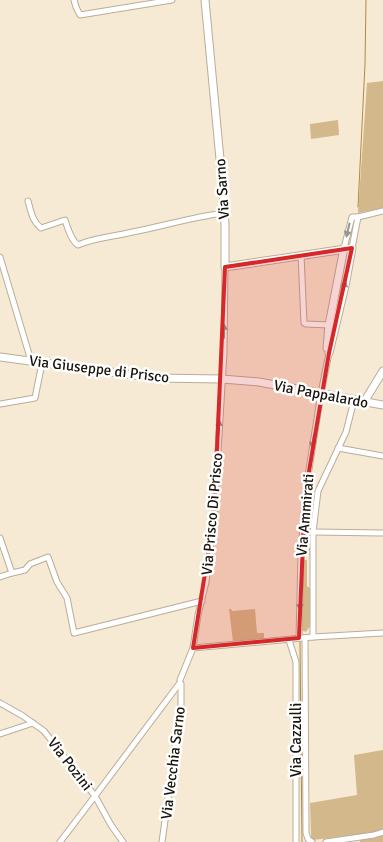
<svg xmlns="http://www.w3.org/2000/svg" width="383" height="842" font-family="Signika,sans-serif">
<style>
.green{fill:#d2b88a}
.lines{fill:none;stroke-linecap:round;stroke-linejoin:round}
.stream{stroke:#b28a3e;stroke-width:1}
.street-casing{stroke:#baad99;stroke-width:7}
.secondary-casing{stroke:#baad99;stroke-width:9}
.street{stroke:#fff;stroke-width:5}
.secondary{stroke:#fff;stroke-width:7}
.oneway{fill:#979592}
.marked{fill:#d62828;fill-opacity:0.2;stroke:#d62828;stroke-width:4;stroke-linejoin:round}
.labels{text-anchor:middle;stroke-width:5;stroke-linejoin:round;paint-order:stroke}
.street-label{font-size:15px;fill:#18140c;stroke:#fff}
</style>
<rect width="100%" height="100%" fill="#f7ead4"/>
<g class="green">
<polygon points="383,81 383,208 358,213 367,83"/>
<polygon points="338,120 339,135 311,139 310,124"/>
<polygon points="309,492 315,493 312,521 311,555 303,555 306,510"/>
<polygon points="303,560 307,560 307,586 311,589 310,626 306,632 303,631 302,629"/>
<polygon points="229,609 231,609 232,611 255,609 257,633 264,633 264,639 233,642"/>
<polygon points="383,750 383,829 371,833 313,840 311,838 311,834 310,803 357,795 354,755"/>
<polygon points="383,834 383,842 360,842 360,840 372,838"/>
</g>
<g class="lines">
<g class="stream">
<polyline points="358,207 365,64 366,0"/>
<polyline points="300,642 302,842"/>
</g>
<g class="street-casing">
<g id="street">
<polyline points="74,0 76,7 80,15 172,0"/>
<path d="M28,201C31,211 32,221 41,228L65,220C68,229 71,240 78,245C94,238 111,237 128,233C160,227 192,217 224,213"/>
<polyline points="344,248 352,217 358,217 383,211"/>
<polyline points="352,248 358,217"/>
<polyline points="301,255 304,323 306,324 329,325"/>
<polyline points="0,257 29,354 30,361"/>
<polyline points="0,404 35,398 42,363"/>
<polyline points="338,448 383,456"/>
<polyline points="313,532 383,533"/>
<polyline points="0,538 12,573 0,577"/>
<polyline points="12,573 25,570 30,564 48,557 57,582 67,598 74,633 202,601"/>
<polyline points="313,637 313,532 318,491 346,432 354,400"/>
<polyline points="299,638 301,554 305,495 321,393 329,353"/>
<polyline points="305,638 306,833 308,839 312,842"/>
<polyline points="289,640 296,662 296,842"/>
<polyline points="193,648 313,637 383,633"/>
<polyline points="180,680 193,648 198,615 206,582 214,517 224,353 225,267"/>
<polyline points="0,703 23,716 44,731 95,796 111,825 123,842"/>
<polyline points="0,734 33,723"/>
<polyline points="60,842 95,796 179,684"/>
<polyline points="162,842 181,705 181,684"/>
<polyline points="326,842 374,835 383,832"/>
</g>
</g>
<g class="secondary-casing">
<g id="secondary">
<polyline points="205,0 223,191 225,225 225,267 352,248 345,286 329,353"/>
<polyline points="327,348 329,325 344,248"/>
<polyline points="0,357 155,378 222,379 259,382 383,405"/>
<polyline points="364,402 383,371"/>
</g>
</g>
<use href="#street" class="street"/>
<use href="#secondary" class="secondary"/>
</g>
<defs><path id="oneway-solid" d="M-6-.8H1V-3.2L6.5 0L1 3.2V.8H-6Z" transform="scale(1.25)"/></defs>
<g class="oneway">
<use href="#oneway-solid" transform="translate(348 230) rotate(103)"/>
<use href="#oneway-solid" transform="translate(344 288) rotate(-78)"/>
<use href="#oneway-solid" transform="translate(224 331) rotate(-90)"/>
<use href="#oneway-solid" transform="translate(219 427) rotate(-87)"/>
<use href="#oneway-solid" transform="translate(313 441) rotate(99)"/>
<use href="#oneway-solid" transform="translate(300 603) rotate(91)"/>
</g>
<path class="marked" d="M352,248L329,353L305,495L299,638L193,648L214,517L225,267Z"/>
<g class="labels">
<g class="street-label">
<text transform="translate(222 189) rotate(-94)" y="5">Via Sarno</text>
<text transform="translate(99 369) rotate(7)" y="5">Via Giuseppe di Prisco</text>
<text transform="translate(321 394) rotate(11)" y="5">Via Pappalardo</text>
<text transform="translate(212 514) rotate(-85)" y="5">Via Prisco Di Prisco</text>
<text transform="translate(305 515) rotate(-85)" y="5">Via Ammirati</text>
<text transform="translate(296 740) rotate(-90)" y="5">Via Cazzulli</text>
<text transform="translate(173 763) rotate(-83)" y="5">Via Vecchia Sarno</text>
<text transform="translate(70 764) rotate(52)" y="5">Via Pozini</text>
</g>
</g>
</svg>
